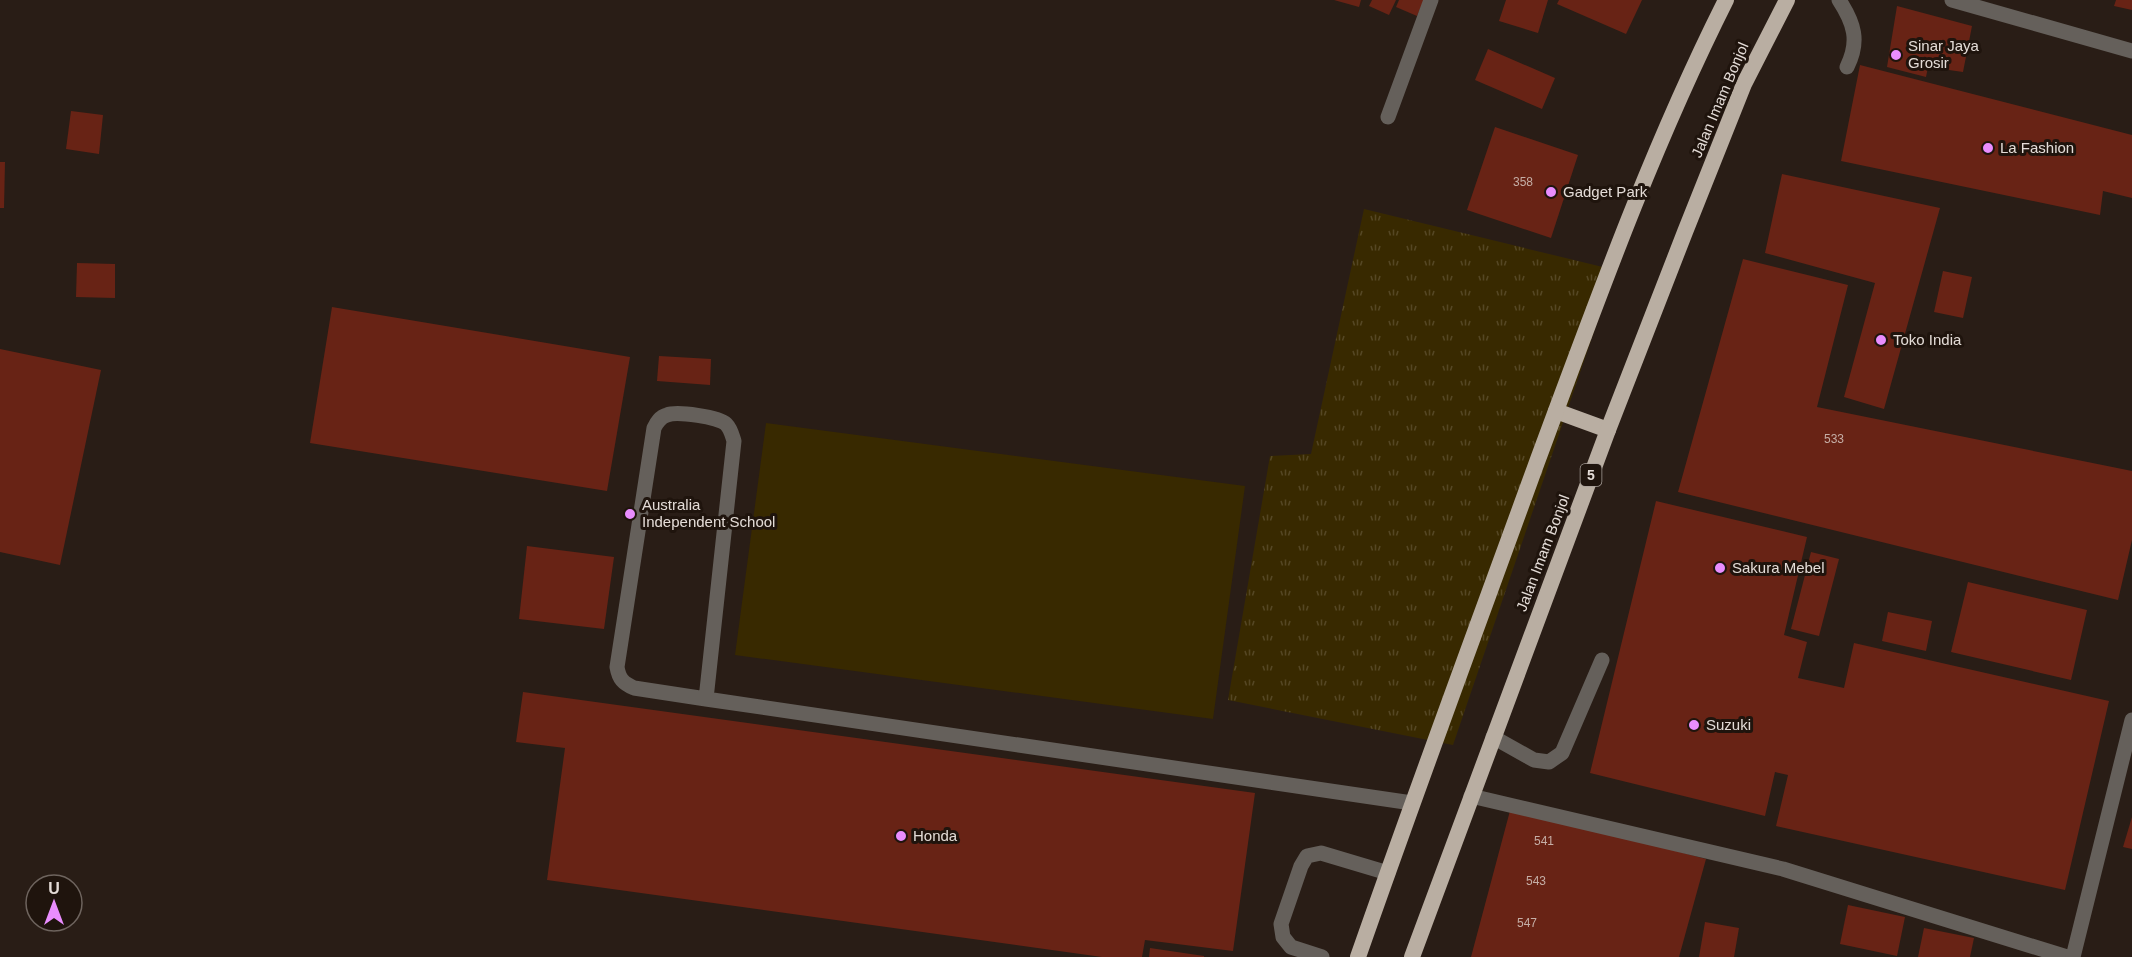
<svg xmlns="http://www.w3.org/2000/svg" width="2132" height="957" font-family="Helvetica,sans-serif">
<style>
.grass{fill:url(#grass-tufts)}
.garden{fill:#382900}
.building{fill:#682315}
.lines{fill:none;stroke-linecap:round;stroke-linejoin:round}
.service{stroke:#65605b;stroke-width:15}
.minor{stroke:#65605b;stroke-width:15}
.trunk{stroke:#b9aea2;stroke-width:16}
.poi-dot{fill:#e98dfe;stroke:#1f140d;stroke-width:2}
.labels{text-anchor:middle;stroke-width:6;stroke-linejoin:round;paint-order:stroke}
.number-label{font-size:12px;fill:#c5aea6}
.shield{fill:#1f140d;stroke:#a9a09a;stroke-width:1.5}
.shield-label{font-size:14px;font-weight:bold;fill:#e4dcd7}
.poi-label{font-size:15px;fill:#e4dcd7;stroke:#1f140d;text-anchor:start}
.street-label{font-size:15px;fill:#e4dcd7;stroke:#1f140d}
</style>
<defs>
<pattern id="grass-tufts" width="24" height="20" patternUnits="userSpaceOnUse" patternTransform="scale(1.5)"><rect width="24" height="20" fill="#382900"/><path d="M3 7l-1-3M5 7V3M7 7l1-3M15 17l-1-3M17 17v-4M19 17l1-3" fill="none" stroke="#554724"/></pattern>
</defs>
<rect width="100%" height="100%" fill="#291d16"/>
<polygon class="grass" points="1364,209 1615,270 1453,745 1228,700 1270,456 1311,454"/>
<polygon class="garden" points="766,423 1245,486 1213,719 735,655"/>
<g class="building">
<polygon points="1334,0 1361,0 1359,7"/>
<polygon points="1372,0 1396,0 1389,15 1369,6"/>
<polygon points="1399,0 1424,0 1417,16 1396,7"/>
<polygon points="1506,0 1548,0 1538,33 1499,21"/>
<polygon points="1559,0 1642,0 1626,34 1557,4"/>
<polygon points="2116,0 2132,0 2132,10 2114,6"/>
<polygon points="1897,6 1972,26 1963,72 1928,67 1926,77 1887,67"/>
<polygon points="1488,49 1555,78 1542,109 1475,80"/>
<polygon points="1860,65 2132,135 2132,198 2103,191 2100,215 1841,161"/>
<polygon points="71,111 103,115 99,154 66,149"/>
<polygon points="1495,127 1578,155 1551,238 1467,210"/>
<polygon points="0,162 5,162 4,208 0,208"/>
<polygon points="1782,174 1940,208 1884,409 1844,397 1875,283 1765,253"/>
<polygon points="1743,259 1848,285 1817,407 2132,471 2132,540 2118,600 1678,492"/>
<polygon points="77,263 115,264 115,298 76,297"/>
<polygon points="1943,271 1972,277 1963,318 1934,312"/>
<polygon points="332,307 630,357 607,491 310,443"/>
<polygon points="0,349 101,370 60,565 0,552"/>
<polygon points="659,356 711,359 710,385 657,381"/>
<polygon points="1656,501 1807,537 1784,635 1807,642 1798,678 1844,688 1854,643 2109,701 2065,890 1776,826 1788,775 1775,772 1765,816 1590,773"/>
<polygon points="527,546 614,557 604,629 519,619"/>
<polygon points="1811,552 1839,559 1819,636 1791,629"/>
<polygon points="1968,582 2087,610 2071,680 1951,652"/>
<polygon points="1888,612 1932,621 1926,651 1882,641"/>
<polygon points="523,692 1255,793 1233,951 1145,940 1142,957 1102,957 547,880 565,748 516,742"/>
<polygon points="1511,807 1706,859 1679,957 1471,957"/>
<polygon points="2132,817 2132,849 2123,847"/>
<polygon points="1848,905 1905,917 1897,956 1840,944"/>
<polygon points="1705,922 1739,928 1734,957 1699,957"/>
<polygon points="1924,928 1974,938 1970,957 1918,957"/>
<polygon points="1150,948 1204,956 1204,957 1149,957"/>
</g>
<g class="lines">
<g class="service">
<path d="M1839,0C1854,23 1860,41 1847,67"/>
<path d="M706,699L734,441C732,435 731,429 726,424C719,417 677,411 667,415C660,417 657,422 654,428L617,667C619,679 623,683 634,688L706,699L1412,803"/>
<polyline points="1493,737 1534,760 1549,762 1562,753 1602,660"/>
<polyline points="1322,957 1291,947 1283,937 1281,924 1301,866 1307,856 1321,853 1388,873"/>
</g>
<g class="minor">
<polyline points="1952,0 2132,51"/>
<polyline points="1388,117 1431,0"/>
<polyline points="1471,796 1783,869 2067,957"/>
<polyline points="2073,957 2132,720"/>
</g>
<g class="trunk">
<polyline points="1556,411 1608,430"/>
<path d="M1358,957C1416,791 1477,627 1537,462C1595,306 1651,149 1726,0"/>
<polyline points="1412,957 1608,430 1685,232 1744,84 1787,0"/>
</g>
</g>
<g class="poi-dot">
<circle cx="1896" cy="55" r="6"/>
<circle cx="1988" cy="148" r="6"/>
<circle cx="1551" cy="192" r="6"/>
<circle cx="1881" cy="340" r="6"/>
<circle cx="630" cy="514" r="6"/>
<circle cx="1720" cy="568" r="6"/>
<circle cx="1694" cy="725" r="6"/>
<circle cx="901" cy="836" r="6"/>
</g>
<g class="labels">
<g class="number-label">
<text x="1523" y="186">358</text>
<text x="1834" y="443">533</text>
<text x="1544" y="845">541</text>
<text x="1536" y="885">543</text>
<text x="1527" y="927">547</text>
</g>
<rect class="shield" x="1580.5" y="464" width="21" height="22" rx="4.5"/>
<g class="shield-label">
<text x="1591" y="480">5</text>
</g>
<g class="poi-label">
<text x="1908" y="51">Sinar Jaya<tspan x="1908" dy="17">Grosir</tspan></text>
<text x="2000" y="153">La Fashion</text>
<text x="1563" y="197">Gadget Park</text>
<text x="1893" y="345">Toko India</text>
<text x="642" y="510">Australia<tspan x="642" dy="17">Independent School</tspan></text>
<text x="1732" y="573">Sakura Mebel</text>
<text x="1706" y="730">Suzuki</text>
<text x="913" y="841">Honda</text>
</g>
<g class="street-label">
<text transform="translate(1720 100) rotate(-67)" y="5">Jalan Imam Bonjol</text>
<text transform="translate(1543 553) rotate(-69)" y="5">Jalan Imam Bonjol</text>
</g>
</g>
<g transform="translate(54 903)"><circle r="28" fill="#1f140d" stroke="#6e645e" stroke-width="1.5"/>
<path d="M0-4.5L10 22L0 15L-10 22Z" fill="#e98dfe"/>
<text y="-9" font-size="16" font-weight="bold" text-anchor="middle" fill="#e4dcd7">U</text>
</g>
</svg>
